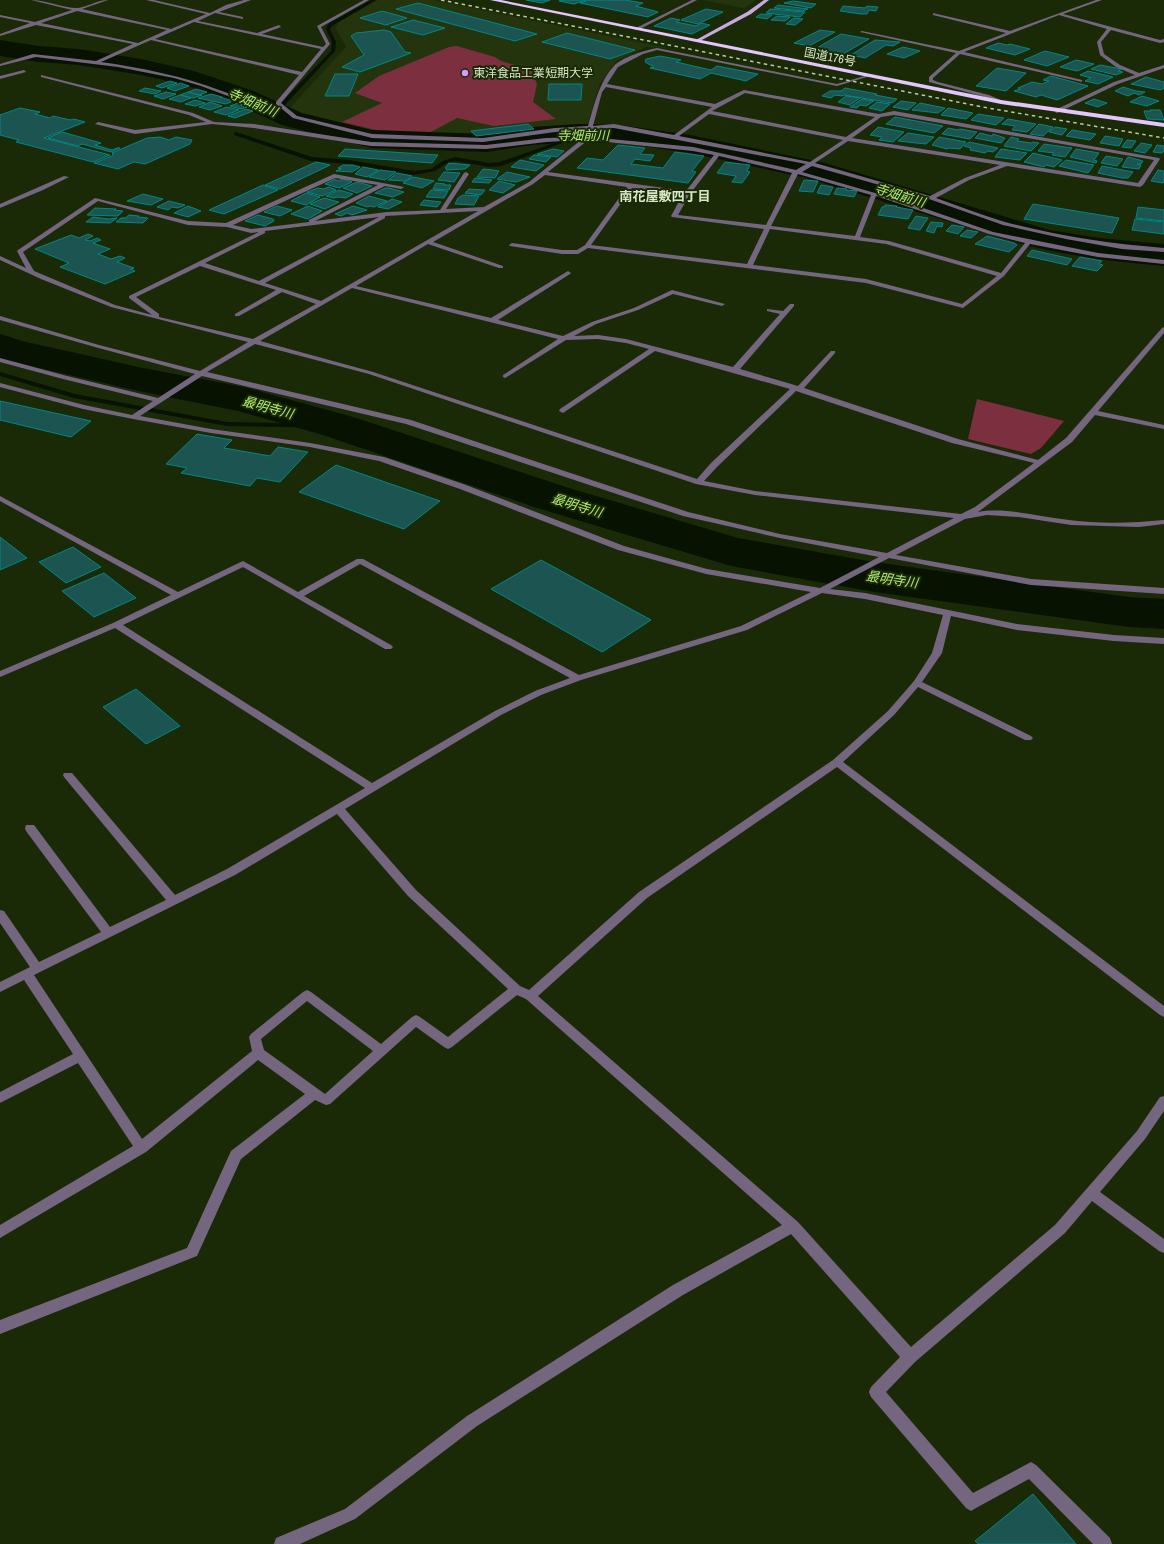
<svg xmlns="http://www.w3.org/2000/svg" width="1164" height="1544" font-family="'Archivo Narrow','Noto Sans JP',sans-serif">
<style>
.built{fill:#24350e}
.green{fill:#7c2f3f}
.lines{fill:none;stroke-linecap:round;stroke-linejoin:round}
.stream{fill:#071300;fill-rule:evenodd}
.river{fill:#071300;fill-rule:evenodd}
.building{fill:#1b5451;stroke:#008883}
.minor{fill:#756680;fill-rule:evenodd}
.major{fill:#c7a8df;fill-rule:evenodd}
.highway{fill:#e3c6fb;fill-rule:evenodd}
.rail{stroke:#b9cba8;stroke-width:1.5;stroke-dasharray:3.5 3.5;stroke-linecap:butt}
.poi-dot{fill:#d49cfc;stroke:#1a2a07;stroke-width:1.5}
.labels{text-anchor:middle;stroke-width:4;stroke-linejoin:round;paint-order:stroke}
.far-street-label{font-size:12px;fill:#d7e9c7;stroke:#1a2a07}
.far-poi-label{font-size:12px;fill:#d7e9c7;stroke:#1a2a07;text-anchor:start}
.far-water-label{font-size:13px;font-style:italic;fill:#b2ed70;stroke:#1a2a07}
.far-neighbourhood-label{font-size:13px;font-weight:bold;fill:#d7e9c7;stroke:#1a2a07}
</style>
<rect width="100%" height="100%" fill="#1a2a07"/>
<g class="built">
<polygon points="378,0 433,0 667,48 646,47 616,61 599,85 588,123 570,127 482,137 424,136 371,134 299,116 289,109 346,47 336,29 337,23"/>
<polygon points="702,0 756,0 744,8"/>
</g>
<g class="green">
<polygon points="457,46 495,57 501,61 531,70 537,84 533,102 556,119 494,126 457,118 429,133 376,130 342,122 382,103 355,93 379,76 449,47"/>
<polygon points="977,399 1064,421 1041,448 1031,454 968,439"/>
</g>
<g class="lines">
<g class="stream">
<polygon points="371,0 376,0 332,26 330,29 336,42 335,51 285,105 283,108 283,115 279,115 277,108 281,103 331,51 332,42 326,29 328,24"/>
<polygon points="236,132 312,157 349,160 414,171 431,169 443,161 455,157 489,163 500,162 560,141 565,142 501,166 489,167 455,161 447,163 435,171 414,175 349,164 311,161 234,135 234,133"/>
<polygon points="0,372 75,394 227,422 338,424 342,426 338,428 227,426 74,398 0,376"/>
</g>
<g class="river">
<path d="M0,40L39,46L79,49L141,59L194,71L251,90L302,113L372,130L487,134L532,127L578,124L620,125L690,135L825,163L1050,230L1099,238L1164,244V266C1116,262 1069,256 1022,244L807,178L690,153L620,143L578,142L532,145L487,152L372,148L282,125L231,102L186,85L141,75L79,65L39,62L0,56Z"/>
<polygon points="0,334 22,341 143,368 244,387 353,417 569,488 738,538 874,562 1129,597 1164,599 1164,629 1129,627 874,592 731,566 537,508 323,435 238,411 143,392 0,359"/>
</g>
</g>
<g class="building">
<polygon points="526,0 550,0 542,3"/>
<polygon points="563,0 586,0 574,4 559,1"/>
<polygon points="589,0 625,0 643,3 636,6 658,12 648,17 580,3"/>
<polygon points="793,1 816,4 811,8 784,3"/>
<polygon points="418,3 537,34 515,41 396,9"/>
<polygon points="778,5 808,9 803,11 774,8"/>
<polygon points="843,6 865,8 867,6 878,7 876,11 869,10 867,14 861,14 840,11"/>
<polygon points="706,9 723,12 698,24 681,20"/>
<polygon points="770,9 805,12 800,17 766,13"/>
<polygon points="382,11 407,18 386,25 360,18"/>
<polygon points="761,14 772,15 767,19 756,17"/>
<polygon points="777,16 790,17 785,21 771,20"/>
<polygon points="671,18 680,20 676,22 696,26 701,23 710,25 692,34 654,26"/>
<polygon points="794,18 803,19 795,25 786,24"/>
<polygon points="413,20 445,28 423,35 391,27"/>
<polygon points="384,30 391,32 405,52 411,53 360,72 342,67 364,55 351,36 356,33"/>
<polygon points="820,30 835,32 809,46 794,43"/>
<polygon points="567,33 635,50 610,59 542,42"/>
<polygon points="841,34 869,39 843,54 815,49"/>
<polygon points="875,40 900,42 893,46 886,45 865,58 851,55"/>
<polygon points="998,43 1007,45 1010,44 1030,49 1015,55 986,48"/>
<polygon points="903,47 920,51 904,58 887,54"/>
<polygon points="1045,51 1069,57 1047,66 1024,60"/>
<polygon points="660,56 681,60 676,62 711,70 717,66 758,74 746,81 711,73 700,79 650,68 654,67 645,62 646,59"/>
<polygon points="1076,60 1094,64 1077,71 1060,67"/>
<polygon points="1100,65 1122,69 1118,71 1123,72 1116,75 1091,69"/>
<polygon points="997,68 1026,73 1006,91 976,86"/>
<polygon points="1088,71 1113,77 1098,84 1085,81 1091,78 1080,75"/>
<polygon points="335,74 358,74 349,96 325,96"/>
<polygon points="1051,76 1088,86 1057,100 1041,95 1036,97 1014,91 1020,89 1018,88 1032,82 1042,84 1049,81 1043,80"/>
<polygon points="1146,77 1164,82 1164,88 1160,90 1131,84"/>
<polygon points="170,81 177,83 162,88 156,86"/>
<polygon points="181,83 189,86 175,91 167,88"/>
<polygon points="549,84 582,84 581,100 548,100"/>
<polygon points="1123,87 1136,91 1145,92 1139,95 1134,93 1128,96 1115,91"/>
<polygon points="145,88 161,91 155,94 139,91"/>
<polygon points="845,88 877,94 875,95 897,99 892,103 844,95 842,96 835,95 831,98 822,96 830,91 841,91"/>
<polygon points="196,89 207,92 199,95 188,92"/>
<polygon points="166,92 176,94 163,99 154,96"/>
<polygon points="188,92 199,95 202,95 193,98 180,95"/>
<polygon points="211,94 222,97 220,97 233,101 226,104 198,98"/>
<polygon points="180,95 191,98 181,102 169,99"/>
<polygon points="846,96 860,98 850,105 838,102"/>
<polygon points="1142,96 1159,101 1147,106 1130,102"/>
<polygon points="862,99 874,101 866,106 860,105 857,108 850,107"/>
<polygon points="1094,99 1107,103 1098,107 1085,103"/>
<polygon points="195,100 205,103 195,106 185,104"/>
<polygon points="901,101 916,103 908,110 893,107"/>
<polygon points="210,102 222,106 210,110 199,107"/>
<polygon points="877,102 890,104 882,111 869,108"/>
<polygon points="238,103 243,105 241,105 247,107 241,109 230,106"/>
<polygon points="920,103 945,108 938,113 912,110"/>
<polygon points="227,107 239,110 226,115 214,112"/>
<polygon points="20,108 40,112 35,114 50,118 53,116 70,120 74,119 85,122 44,138 110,155 93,162 16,142 19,140 0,135 0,115"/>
<polygon points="948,108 973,113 966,119 941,115"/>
<polygon points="246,109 253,111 235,118 228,116"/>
<polygon points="1150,110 1160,110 1164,120 1147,119 1144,111 1151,111"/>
<polygon points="978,114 1004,118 996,125 971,120"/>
<polygon points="895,117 943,126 934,133 886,124"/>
<polygon points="1008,119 1036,124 1027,132 1012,130 1015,126 1002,124"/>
<polygon points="528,124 534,129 476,136 471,131"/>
<polygon points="1039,124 1053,127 1043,136 1030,134"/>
<polygon points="878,127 904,132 893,142 879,140 882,137 870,135"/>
<polygon points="1055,127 1067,129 1062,135 1049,132"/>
<polygon points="948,128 958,130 960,129 977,132 970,139 942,134"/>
<polygon points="1072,130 1096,134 1090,140 1066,136"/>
<polygon points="62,132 101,143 95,145 112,150 117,148 120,148 111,152 82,144 78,146 48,138"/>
<polygon points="908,133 934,137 926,144 898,141"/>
<polygon points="980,133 992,136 993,134 1005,138 1001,143 975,138"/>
<polygon points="1105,136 1123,139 1119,146 1100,143"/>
<polygon points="160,137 169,140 176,137 192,140 190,144 145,164 134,162 118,169 94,163 112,156 113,153 112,153 147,138"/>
<polygon points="939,137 966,142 960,149 949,148 947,149 932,145"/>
<polygon points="1011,137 1019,139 1017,141 1031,143 1033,142 1039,143 1031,151 1004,146"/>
<polygon points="1127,140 1136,141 1131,148 1122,147"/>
<polygon points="969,142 998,148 993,152 988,151 985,153 970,150 971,148 964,146"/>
<polygon points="1141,143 1152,145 1145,153 1134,151"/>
<polygon points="1044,144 1072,148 1065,157 1052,155 1054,153 1038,151"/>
<polygon points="618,145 645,148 640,154 654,155 650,161 635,159 631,164 663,168 675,152 704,156 692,171 696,172 688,183 577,168 587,158 603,160"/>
<polygon points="1157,145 1164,146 1164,151 1162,153 1153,152"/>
<polygon points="345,149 438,155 432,163 338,156"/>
<polygon points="553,149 564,151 557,157 537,154"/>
<polygon points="1001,149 1008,150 1027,153 1020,160 995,157"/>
<polygon points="1076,149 1099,153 1094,160 1097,161 1096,163 1070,157"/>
<polygon points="1033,153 1062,160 1054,167 1046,165 1044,167 1024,162"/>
<polygon points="534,155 551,157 546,162 529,159"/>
<polygon points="1106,156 1123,159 1117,166 1101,163"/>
<polygon points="1128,157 1143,161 1141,164 1137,164 1141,165 1139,169 1122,167"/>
<polygon points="520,160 544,165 536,171 511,167"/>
<polygon points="1066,160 1094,165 1088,173 1059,166"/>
<polygon points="316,162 330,165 280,189 265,185"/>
<polygon points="725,162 750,165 747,171 750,172 742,183 732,182 736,176 717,173"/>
<polygon points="449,163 470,165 465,169 446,170 447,169 445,168"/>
<polygon points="343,165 353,165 360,167 352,172 336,171 341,169 338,168"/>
<polygon points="1102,166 1133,172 1128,178 1122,178 1098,173"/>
<polygon points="363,167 378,170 367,177 355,174"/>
<polygon points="483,169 493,170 499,171 495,178 477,177"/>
<polygon points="380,170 396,172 385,180 369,177"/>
<polygon points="1158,170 1164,171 1164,180 1163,183 1151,181"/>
<polygon points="444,172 460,173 454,182 438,180"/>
<polygon points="507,172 530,177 516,182 497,179"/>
<polygon points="397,173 412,176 405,181 388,180"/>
<polygon points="413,177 434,181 422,188 403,183"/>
<polygon points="475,178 492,180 489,183 472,182"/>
<polygon points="335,179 338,181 342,179 352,182 339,188 325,184"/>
<polygon points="804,180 818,181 813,192 799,191"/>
<polygon points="499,181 515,185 503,193 489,190"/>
<polygon points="357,182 372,186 357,193 343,188"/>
<polygon points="436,183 445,184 444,185 451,185 449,190 433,189"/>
<polygon points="263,185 278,190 224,214 209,210"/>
<polygon points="821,185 833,187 829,195 817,193"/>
<polygon points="329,187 336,190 322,196 307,192 318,188 323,189"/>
<polygon points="385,188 389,188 404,192 393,197 375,193"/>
<polygon points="837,188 847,189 846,190 857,191 854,197 834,194"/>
<polygon points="469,189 485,190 481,195 465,193"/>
<polygon points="339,190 353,194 346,198 338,197 334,198 326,196"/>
<polygon points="431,190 448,191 444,198 426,197"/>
<polygon points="306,193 320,197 306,205 291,201"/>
<polygon points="143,194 163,199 151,205 127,201"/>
<polygon points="463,195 479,196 474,205 455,204 458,198"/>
<polygon points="369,196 387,201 374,207 370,206 367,207 356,203"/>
<polygon points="324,198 339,202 325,209 310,204"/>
<polygon points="392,199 402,202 388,209 378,207"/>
<polygon points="424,200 441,202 437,207 420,205"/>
<polygon points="169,201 185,205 178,208 172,207 168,210 157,207"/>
<polygon points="1033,204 1119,218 1112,233 1024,219"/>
<polygon points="885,205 897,206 896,207 913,210 908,219 878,215 882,207 884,207"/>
<polygon points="188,206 201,211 188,217 174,213"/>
<polygon points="277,206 292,210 280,216 264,212"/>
<polygon points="308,206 322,211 308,219 291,214"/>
<polygon points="353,206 367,210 352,215 347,213 341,216 335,214"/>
<polygon points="1138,207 1164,210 1164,221 1136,218"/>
<polygon points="95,208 116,209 114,210 123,211 118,216 87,215"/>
<polygon points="129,215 139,216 138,217 148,218 143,223 116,222 121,218 125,218"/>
<polygon points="258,215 273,219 274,221 265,226 245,221"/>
<polygon points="916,216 928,218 920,230 908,228"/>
<polygon points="93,217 109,219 117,218 110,223 86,222"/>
<polygon points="1135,219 1164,222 1164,234 1132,230"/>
<polygon points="931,222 943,223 942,227 937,226 934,233 926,231"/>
<polygon points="952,225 964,227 958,234 946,231"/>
<polygon points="967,230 978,232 971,238 960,236"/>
<polygon points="88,234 93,236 85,240 90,241 97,238 101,240 93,243 110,249 98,254 111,259 120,256 125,258 117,262 134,268 130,269 135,271 105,284 60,267 69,263 35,249 71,235 79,238"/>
<polygon points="987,236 1014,243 1017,245 1009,252 975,244"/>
<polygon points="1032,250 1072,259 1067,265 1027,256"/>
<polygon points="1080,257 1102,261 1099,264 1103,265 1097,271 1072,266"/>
<polygon points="0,401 91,421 71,437 0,420"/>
<polygon points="197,434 232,440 224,448 270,456 278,447 308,452 280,482 257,478 250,486 181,473 187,468 166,464"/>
<polygon points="336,465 440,501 404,529 299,492"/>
<polygon points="0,537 27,558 0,570"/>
<polygon points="73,547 101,567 66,583 39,562"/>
<polygon points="541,560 651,620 602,652 491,589"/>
<polygon points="104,573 136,598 94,617 62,591"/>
<polygon points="136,689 180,726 146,744 103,707"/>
<polygon points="1033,1494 1076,1544 978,1544 975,1541"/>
</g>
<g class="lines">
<g class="minor">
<path d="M31,0C45,0 67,9 78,8C88,7 97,0 108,0L82,9L171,29L206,14L146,0H154L210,13L226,5L244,0H251L219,12L243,17V19L215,13L198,21L257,33L279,25L281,27L262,34L323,47L326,44L317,26L364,0H369L321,27L330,44L281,103L297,116L372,134L483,138L555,128L588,126C594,106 599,82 614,66C622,57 646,50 657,48L837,84L868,75L870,76L837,86L657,50L643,54L618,67L607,84L715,104L744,90L879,114L894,111L1159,158L1160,159L1143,185L1140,187L1007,166L969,180L936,198C959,206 982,215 1005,222C1057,236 1111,244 1164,248V252L1122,249L1066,239L1003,225L929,199L812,166L802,172L903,201L993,232L1098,253L1164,260V264L1098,257L1030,244L1004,276L963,308L866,283L588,248L578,254H562L510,246L509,245L512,243L562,250H577L585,245L627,187L545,175L533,184L433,242L503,266V268H499L428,244L356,286L491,318L568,271L571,273L570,274L498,320L563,336L592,322L634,308L672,290L725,304L722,306L673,294L638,310L596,324L574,336L598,335L626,339L733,367L780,314L767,311V309L783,311L790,304H794V306L740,369L798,386L831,351H835V353L804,388L958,439L1038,460L1066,438L1162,328L1164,327V333L1098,411L1164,425V429L1095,415L1072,442L978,512C1008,507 1040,517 1069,520C1100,524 1134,523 1164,520V524L1139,527L1071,525L1019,517L987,515L965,519L896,555L1031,579L1164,588V594L1031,585L889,558L830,589L865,593L1017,624L1114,635L1164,638V644L1114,641L1017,630L951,616L942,653L922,682L1031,736L1033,738L1031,740H1025L918,687L894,715L843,762L1164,1006V1017L1160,1015L837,767L647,898L538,996L798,1222L911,1347L1055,1225L1137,1131L1160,1097L1164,1096V1111L1145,1139L1100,1192L1164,1239V1253L1159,1251L1092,1201L1065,1233L915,1362L886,1392L973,1493L1031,1462L1036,1465L1110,1538L1112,1544H1093L1029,1479L976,1508L971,1511L966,1508L871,1397L869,1392L871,1387L900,1357L791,1234L683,1295L477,1426L355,1519L300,1544H274L276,1538L345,1509L467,1416L673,1285L782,1225L526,999L517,995L452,1047L448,1049L444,1047L416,1027L330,1104L326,1105L315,1100L241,1159L197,1256L0,1334V1320L187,1248L231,1151L305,1094L258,1060L146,1152L0,1238V1225L133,1146L78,1063L0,1103V1092L73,1054L24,980L0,992V982L30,967L0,923V910L4,911L39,962L101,932L26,831L25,828L26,825H34L110,927L166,900L64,777L63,775L64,773H72L175,895L227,869L365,788L115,628L0,677V671L113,623L171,595L0,501V496L178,592L243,561L298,592L357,559H363L579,675L741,626L811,592L706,574L618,550L460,489L379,461L310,447L211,433L133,419L83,409L0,387V383L84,405L132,415L153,401L63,379L0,362V358L67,376L158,398L195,374L95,347L0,320V316L99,345L200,371L248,342L111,307L41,279L0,260V256L26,268L17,251L18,250L95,198L188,221L226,223L334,174L404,187L401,189L385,186L315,221L387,212L440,210L464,173L466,172L469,174L446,209L484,207L529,182L581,140L546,142L486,149L371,146L254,128L212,124L135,134L95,124L98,122L135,130L206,122L189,115L41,77V75L193,113L214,122L254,124L371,142L486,145L546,138L585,137L587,129L555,132L483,142L372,138L293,118L276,104V102L299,75L151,40L101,62C142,68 183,76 222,91C233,95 248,100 258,108L253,109L228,96L201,86L174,78L118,67L36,57L0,66V64L33,54L96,61L133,44L36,25L0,36V34L30,23L0,17V15L35,22L72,10ZM77,11L167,30L138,43L41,23ZM194,22L321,49L302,72L155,39ZM606,87L712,107L674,135L614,124L593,126L602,92ZM745,93L875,117L846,137L712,111ZM709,114L843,140L810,162L679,136ZM894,115L1154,160L1138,183L852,138L881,117ZM614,128L806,164L796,170L693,147L590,137L592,129ZM588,140L693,151L714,155L686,191L548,172ZM848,141L1000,165L965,178L930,196L815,163ZM719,156L792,173L766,225L678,215L690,194ZM798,174L871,195L855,236L771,226ZM335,178L378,185L309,220V222L251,229L233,225ZM632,188L683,194L671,216L672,217L764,229L747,264L591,245ZM876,196L989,234L1025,243L1001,273L889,241L860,237ZM98,201L188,225L227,227L251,233L259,232L129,296V298L152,315L115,305L34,271L23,252ZM478,211L321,301L265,283L385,218V216ZM379,217L259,281L205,263L265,233V231ZM770,229L886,244L997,276L962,304L866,279L753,265ZM200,266L276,290L235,314V316H239L282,292L316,304L253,339L159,317V314L136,297ZM352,288L558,339L503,375V377L505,378L566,340L598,339L626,343L649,349L560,409L559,411L563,413L655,351L790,389L711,463L697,479L373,372L260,341ZM255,344L369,374L696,484L755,495L954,518L887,553L780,534L688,512L411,420L207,372ZM202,376L406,424L683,516L780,538L879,557L820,588L707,569L624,546L466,485L384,457L310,443L211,429L140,416ZM796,391L952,443L1034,463L975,507L961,514L755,491L704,481L717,467ZM360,564L570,678L535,691L495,711L372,783L123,625L243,567L385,649H391L393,647L391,645L304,596ZM822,593L865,599L943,615L932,653L914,681L888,711L833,760L639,892L529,990L520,986L416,890L345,809L501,715L541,695L581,680L747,630ZM337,814L408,896L508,989L448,1037L420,1017L416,1015L412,1017L381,1044L311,992L307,990L303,992L251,1034L249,1037L252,1051L142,1139L34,975L235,875ZM307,1001L373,1051L325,1094L264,1050L261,1039Z"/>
<polygon points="692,0 697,0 638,30 634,29"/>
<polygon points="1096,0 1102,0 1063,14 1160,40 1164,39 1164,42 1160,43 1111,30 1101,42 1104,54 1120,65 1139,73 1164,65 1164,68 1118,84 1057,113 1055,112 1055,110 1114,82 1135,75 1116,67 1100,55 1097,42 1107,29 1059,15 964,52 1082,80 1082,82 960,54 933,78 933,80 938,82 989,95 1003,101 1003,103 1001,103 985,97 929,82 929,77 956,53 860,32 862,31 959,51 1006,33 933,15 933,13 1010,31"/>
<polygon points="24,70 26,72 0,79 0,76"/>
<polygon points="64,176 69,177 43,190 0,208 0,204"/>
</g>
<polygon class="major" points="764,0 769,0 751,14 698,42 694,41 747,12"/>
<polygon class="highway" points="490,0 501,0 1001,100 1164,123 1164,127 1001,104"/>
<polyline class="rail" points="441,0 988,108 1164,138"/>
</g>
<circle class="poi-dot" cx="465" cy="73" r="4"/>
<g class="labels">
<g class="far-street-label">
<text transform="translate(830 57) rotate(11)" y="4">国道176号</text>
</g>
<g class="far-poi-label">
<text x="473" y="77">東洋食品工業短期大学</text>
</g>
<g class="far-water-label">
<text transform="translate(253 102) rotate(23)" y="5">寺畑前川</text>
<text x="583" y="140">寺畑前川</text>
<text transform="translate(900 195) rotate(17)" y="5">寺畑前川</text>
<text transform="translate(268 407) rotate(15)" y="5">最明寺川</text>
<text transform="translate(577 505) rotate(17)" y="5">最明寺川</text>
<text transform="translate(892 579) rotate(8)" y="5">最明寺川</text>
</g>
<g class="far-neighbourhood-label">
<text x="665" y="201">南花屋敷四丁目</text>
</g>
</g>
</svg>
